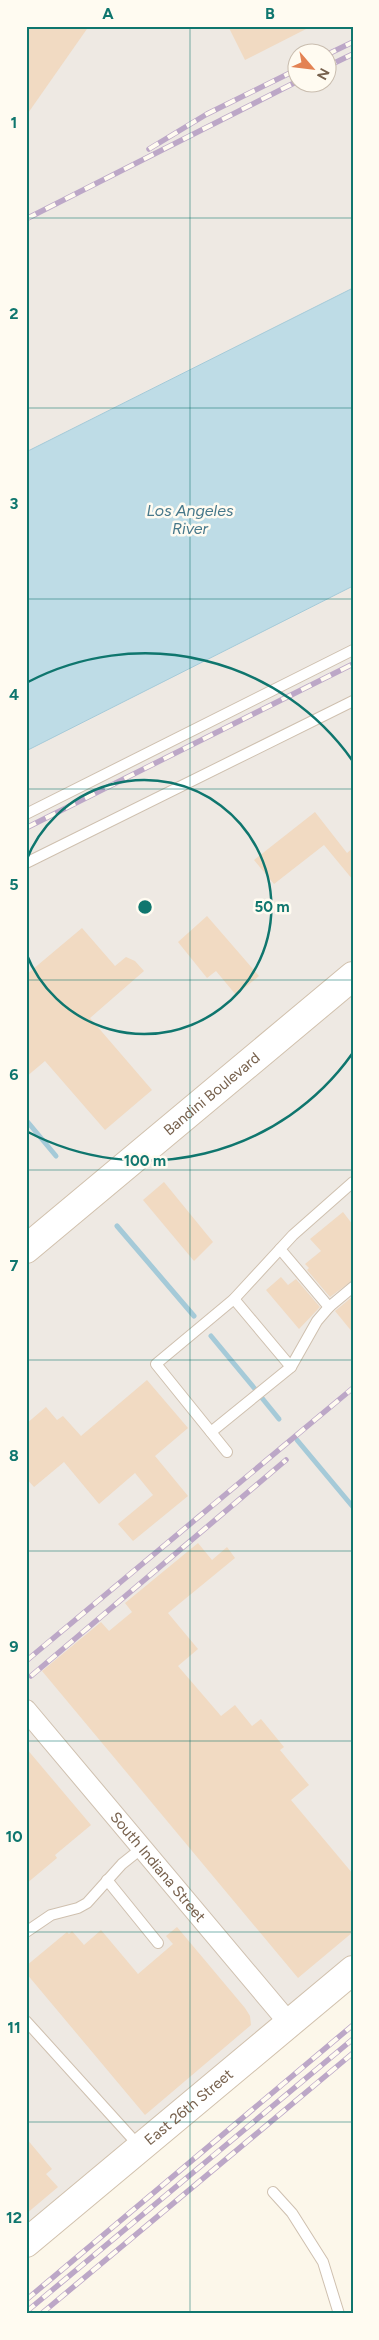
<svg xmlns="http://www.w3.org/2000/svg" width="379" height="2340" font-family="Figtree,sans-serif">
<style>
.industrial{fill:#eee9e3;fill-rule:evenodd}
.water{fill:#bedce6;stroke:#a5cad8}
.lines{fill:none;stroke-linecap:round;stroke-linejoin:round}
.stream{stroke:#a5cad8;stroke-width:5}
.building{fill:#f1dac2}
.lane-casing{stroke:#cfc0af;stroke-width:12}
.street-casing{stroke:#cfc0af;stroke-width:22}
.secondary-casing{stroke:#d1c1ad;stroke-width:30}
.lane{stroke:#fff;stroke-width:10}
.street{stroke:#fff;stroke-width:20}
.secondary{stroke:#fff;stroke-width:28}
.rail-casing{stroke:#bca7c7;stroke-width:5.5}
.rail{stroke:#fffbf1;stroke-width:4;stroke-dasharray:11;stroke-linecap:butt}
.grid{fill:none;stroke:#0f766e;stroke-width:1;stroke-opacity:0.55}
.ring{fill:none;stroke:#0f766e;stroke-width:2.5}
.labels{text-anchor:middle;stroke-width:5;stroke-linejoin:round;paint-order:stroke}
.street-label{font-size:15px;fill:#77614d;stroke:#fffbf1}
.water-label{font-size:16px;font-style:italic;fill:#47788a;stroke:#fffbf1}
.centre{fill:#0f766e;stroke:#fffbf1;stroke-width:2.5}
.ring-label{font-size:15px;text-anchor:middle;font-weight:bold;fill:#0f766e;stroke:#fffbf1;stroke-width:5;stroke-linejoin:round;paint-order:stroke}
.neatline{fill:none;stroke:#0f766e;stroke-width:2}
.grid-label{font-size:16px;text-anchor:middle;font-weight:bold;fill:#0f766e}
</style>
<rect width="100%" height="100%" fill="#fcf7ea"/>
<path class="industrial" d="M26,26H353V1967L26,2243ZM296,52H326V82H296Z"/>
<polygon class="water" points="353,288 353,586 26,751 26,452"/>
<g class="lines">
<g class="stream">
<polyline points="26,1120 56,1156"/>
<polyline points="117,1226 194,1316"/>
<polyline points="211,1336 255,1389"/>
<polyline points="262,1398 279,1419"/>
<polyline points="297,1440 353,1507"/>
</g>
</g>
<g class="building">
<polygon points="26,26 89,26 26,116"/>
<polygon points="228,26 312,26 245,60"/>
<polygon points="315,812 347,853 353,848 353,880 324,845 274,884 254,860"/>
<polygon points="207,916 259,976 236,995 216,971 207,978 178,942"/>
<polygon points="82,928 115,966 126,957 135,961 144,971 90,1018 152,1090 105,1130 45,1061 26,1077 26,975"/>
<polygon points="164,1182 213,1242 194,1261 143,1200"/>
<polygon points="343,1212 353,1225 353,1280 330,1297 307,1270 309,1268 305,1264 321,1251 310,1239"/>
<polygon points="281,1277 288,1285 296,1279 320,1307 299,1329 266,1290"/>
<polygon points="353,1296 353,1333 335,1311"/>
<polygon points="147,1380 188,1428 155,1456 188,1496 133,1541 118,1524 153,1495 135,1473 99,1504 64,1462 34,1487 26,1478 26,1424 46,1407 57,1420 63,1416 81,1436"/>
<polygon points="198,1543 212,1560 227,1547 235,1558 168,1613 198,1649 178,1666 221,1716 235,1705 252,1726 261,1719 284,1747 280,1750 309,1785 291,1800 353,1874 353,1932 298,1978 42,1671 101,1622 109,1631 132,1612 125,1603"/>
<polygon points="26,1748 91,1825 55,1855 57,1858 26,1884"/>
<polygon points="177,1927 245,2008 250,2016 251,2025 145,2115 26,1973 26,1966 67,1932 69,1934 72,1931 84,1945 101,1930 138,1974 173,1944 166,1936"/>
<polygon points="26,2138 52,2169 46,2174 58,2187 26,2214"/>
</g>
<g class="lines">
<g class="lane-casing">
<g id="lane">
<polyline points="26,814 353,650"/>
<polyline points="26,863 353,701"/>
<polyline points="280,1249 329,1307"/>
<polyline points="234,1299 291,1367"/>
<polyline points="211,1432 291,1367 317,1321 329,1307 353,1287"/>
<polyline points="227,1452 156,1364 234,1299 293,1235 353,1182"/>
<polyline points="107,1880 158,1943"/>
<polyline points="26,1932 51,1915 78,1908 87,1903 122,1864 142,1848"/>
<polyline points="26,2021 140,2147"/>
<polyline points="273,2192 292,2213 323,2262 339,2314"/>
</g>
</g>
<g class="street-casing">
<g id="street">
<path id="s1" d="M26,1710L289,2023"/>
</g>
</g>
<g class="secondary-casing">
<g id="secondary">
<path id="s2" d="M26,1249L353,976"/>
<path id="s3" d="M26,2243L353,1970"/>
</g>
</g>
<use href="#lane" class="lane"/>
<use href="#street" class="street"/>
<use href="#secondary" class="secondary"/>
<g class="rail-casing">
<g id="rail">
<polyline points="326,55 353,42"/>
<polyline points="326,67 353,54"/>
<polyline points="149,149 207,114 296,70"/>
<polyline points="26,219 296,82"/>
<polyline points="26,828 353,664"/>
<polyline points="26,1661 353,1388"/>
<polyline points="31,1676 286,1460"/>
<polyline points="26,2300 353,2025"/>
<polyline points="26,2312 353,2039"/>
<polyline points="41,2314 353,2053"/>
</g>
</g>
<use href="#rail" class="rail"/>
</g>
<path class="grid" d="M190,26V2314M26,218H353M26,408H353M26,599H353M26,789H353M26,980H353M26,1170H353M26,1360H353M26,1551H353M26,1741H353M26,1932H353M26,2122H353"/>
<g class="ring">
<path d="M26 861A127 127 0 1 1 26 953"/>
<path d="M352 1054A254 254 0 0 1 28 1132M28 682A254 254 0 0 1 352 760"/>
</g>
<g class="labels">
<g class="street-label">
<text dy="5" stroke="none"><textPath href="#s2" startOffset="242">Bandini Boulevard</textPath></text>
<text dy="5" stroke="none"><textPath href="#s1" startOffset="205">South Indiana Street</textPath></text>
<text dy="5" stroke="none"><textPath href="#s3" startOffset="212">East 26th Street</textPath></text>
</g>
<g class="water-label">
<text x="190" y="516">Los Angeles<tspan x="190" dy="18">River</tspan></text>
</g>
</g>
<circle cx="145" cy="907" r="8" class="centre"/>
<g class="ring-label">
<text x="272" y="912">50 m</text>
<text x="145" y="1166">100 m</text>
</g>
<rect width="379" height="2340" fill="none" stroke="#fffbf1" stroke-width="55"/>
<g transform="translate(312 68) rotate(118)"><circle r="24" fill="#fffbf1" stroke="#c9bdaf"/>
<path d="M0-4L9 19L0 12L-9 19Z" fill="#e38253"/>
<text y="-8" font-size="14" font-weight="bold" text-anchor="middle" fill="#77614d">N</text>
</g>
<rect x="28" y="28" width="324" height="2284" class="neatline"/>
<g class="grid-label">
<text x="108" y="19">A</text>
<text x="270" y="19">B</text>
<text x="14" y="128">1</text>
<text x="14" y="319">2</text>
<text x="14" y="509">3</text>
<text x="14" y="700">4</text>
<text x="14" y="890">5</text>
<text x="14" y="1080">6</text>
<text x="14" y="1271">7</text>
<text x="14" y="1461">8</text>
<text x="14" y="1652">9</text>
<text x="14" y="1842">10</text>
<text x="14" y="2033">11</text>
<text x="14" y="2223">12</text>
</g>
</svg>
